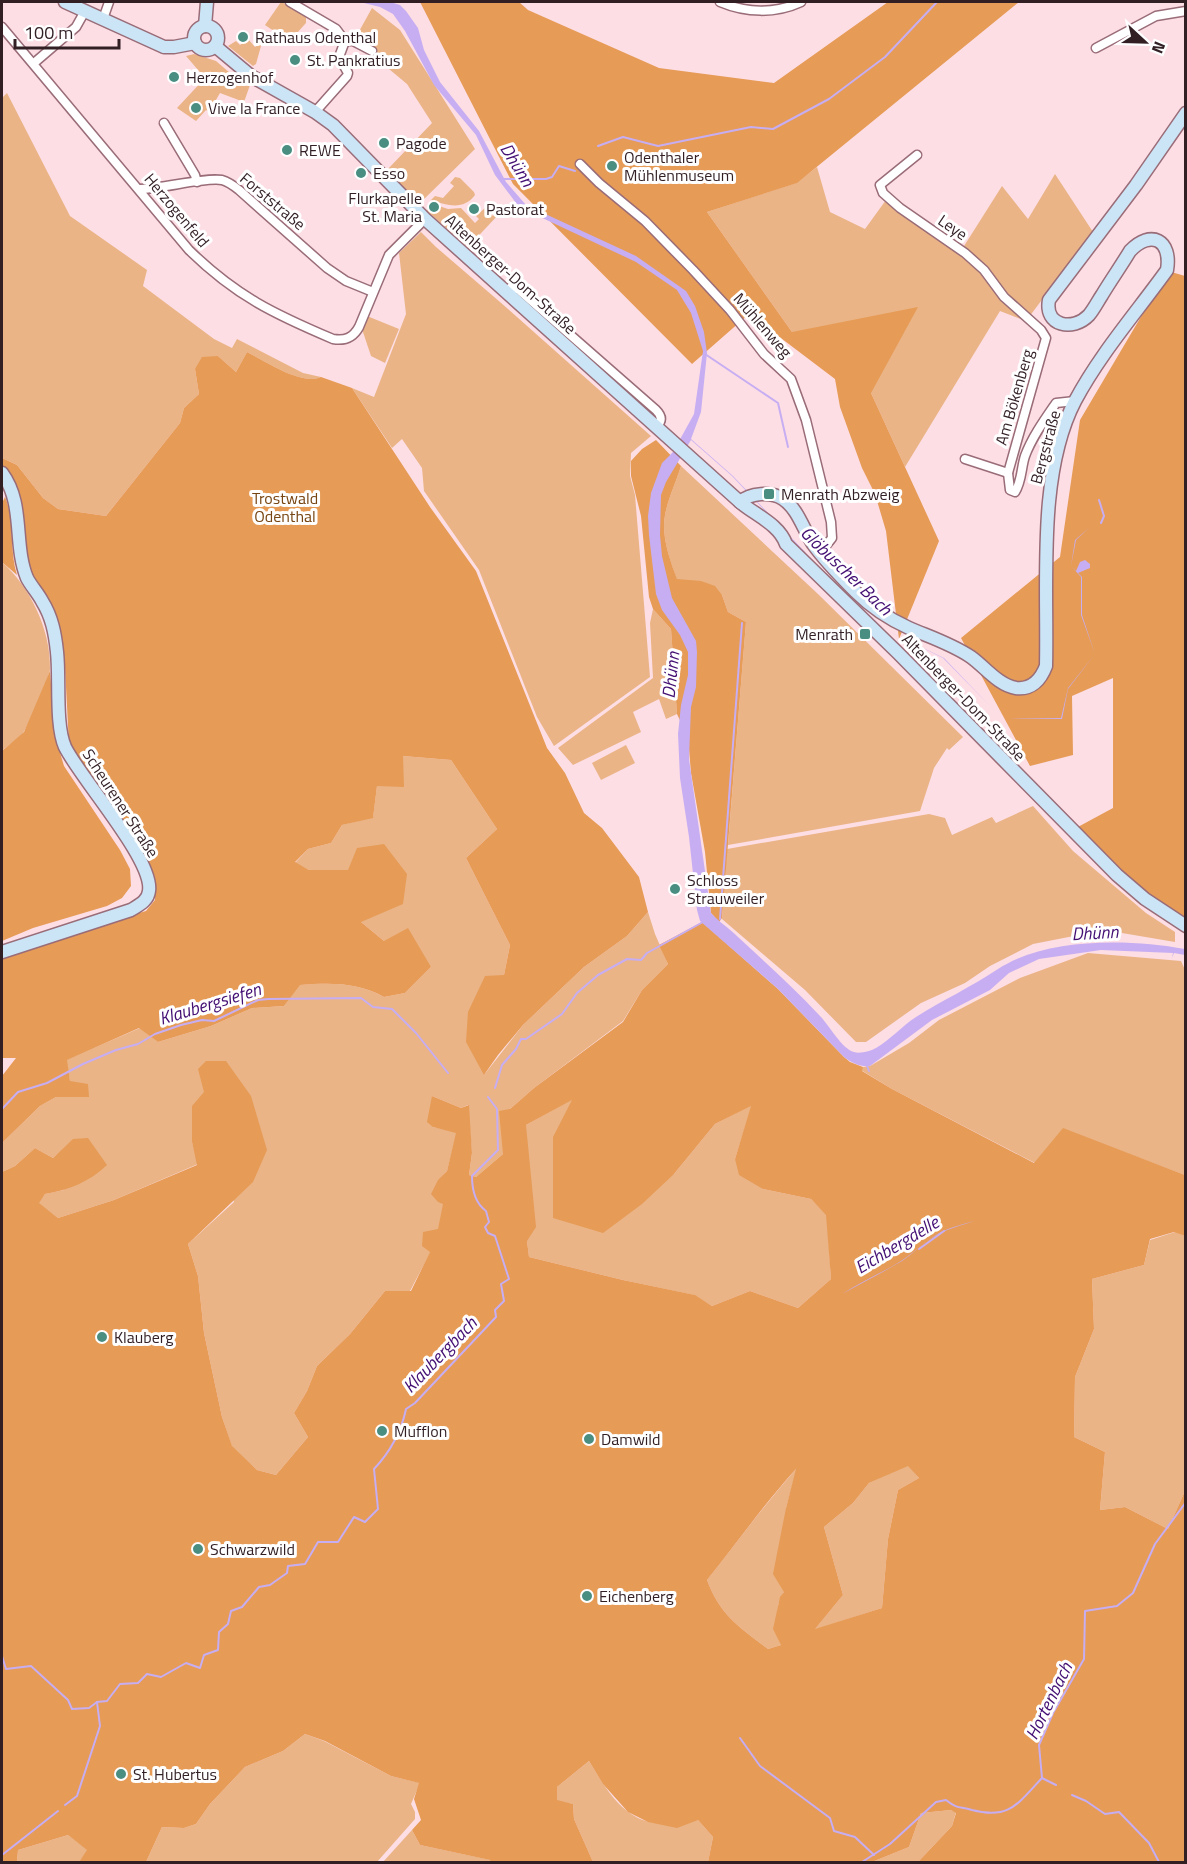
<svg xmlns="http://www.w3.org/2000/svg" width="1187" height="1864" font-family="'Titillium Web',sans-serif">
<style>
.green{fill:#eab486}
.forest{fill:#e69b56;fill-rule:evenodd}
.water{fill:#c7aef2}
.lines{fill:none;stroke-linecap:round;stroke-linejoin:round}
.stream{stroke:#c7aef2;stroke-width:2}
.street-casing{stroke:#996c78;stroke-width:11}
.secondary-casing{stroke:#996c78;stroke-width:15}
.street{stroke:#fff;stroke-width:8}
.secondary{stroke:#cbe5f6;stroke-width:12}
.poi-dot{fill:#4a8e82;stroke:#fff;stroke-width:2}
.labels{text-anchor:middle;stroke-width:6;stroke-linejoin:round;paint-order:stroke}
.poi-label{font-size:16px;fill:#311f24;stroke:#fff;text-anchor:start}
.street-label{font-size:16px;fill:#311f24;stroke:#fff}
.park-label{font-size:16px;fill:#774512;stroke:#fff}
.water-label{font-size:18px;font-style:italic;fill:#430f73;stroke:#fff}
</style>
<rect width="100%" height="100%" fill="#fddee5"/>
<g class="green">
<path d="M281,2L299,10L306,16V23L296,34C283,37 275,32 265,25Z"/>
<polygon points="372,8 400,30 475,149 419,204 387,170 432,123 407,84 371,54 375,47 357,35"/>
<polygon points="248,39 255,47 260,44 261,46 256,64 253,66 228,46 236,41 240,45"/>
<polygon points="194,54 216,61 230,73 250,85 244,102 220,93 209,112 206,110 196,121 177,108 205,78 186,56"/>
<path d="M7,93L70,216L147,270L143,286L214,339L232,348L237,339L303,373L321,377C302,386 265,361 247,352L236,372L218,356L195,369L199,394L184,408L180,423L106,516L58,509L43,498L17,465L2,458V98Z"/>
<polygon points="817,167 830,212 865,229 886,200 959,254 1002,186 1028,219 1055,174 1093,232 1026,321 1000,311 905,467 871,393 792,332 707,212 796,183"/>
<path d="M455,177L460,178L474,192L475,195C463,211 447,205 431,200L435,196L443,198L454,186L450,183Z"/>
<polygon points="430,203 448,209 461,208 475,223 479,219 476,216 485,208 493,216 497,212 499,214 468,247 427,211"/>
<polygon points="421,232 436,247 500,302 651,436 631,453 630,476 635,495 650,677 554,746 537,717 479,570 424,491 422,468 402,439 392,448 352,388 374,397 406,314 399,253"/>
<polygon points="367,316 399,329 385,363 371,356 362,329"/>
<path d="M681,466L818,594L963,737L949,750L947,748L934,768L920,811L728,845L746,622L728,612L722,595L677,580C670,560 661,536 665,515C668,499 676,482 681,466Z"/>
<path d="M2,562C30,587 51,630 50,669C50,676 28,727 23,733C17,740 8,745 2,751Z"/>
<polygon points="653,609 671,629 677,714 666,719 659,699 633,712 641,732 573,765 558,748 653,678 650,623"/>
<polygon points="626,745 635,763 601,780 592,763"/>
<path d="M403,756L451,760L497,829L466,858L510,945L484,1075L523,1025L584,967L627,936L648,912L655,934L668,964L642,990L623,1021L534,1088L510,1109L503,1154L476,1177L469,1175L472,1153L468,1105L461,1108L432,1096L433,1127L457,1132L447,1171L438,1181C439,1188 443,1196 443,1203C444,1234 423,1265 410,1291H385L350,1334L317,1366L307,1391L294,1413L308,1437L276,1475L257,1470L232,1447L222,1417L204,1333L198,1276L188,1244L234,1202L204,1093L192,1142L198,1164L114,1200L58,1218L38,1203L45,1194L64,1190L73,1140L53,1158L35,1148L15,1166L2,1172V1143L40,1106L56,1097L70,1081L66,1060L140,1028L158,1042L211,1026L252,1008L284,1006L299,985C330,983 357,982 384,997L405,993L431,967L384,941L361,922L349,870H309L295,863L308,849L331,843L342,825L373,817L377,786Z"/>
<polygon points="1033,806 1073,851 1146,913 1175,932 1175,942 1116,932 1084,934 1033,944 990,966 965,983 921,1003 866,1042 856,1042 805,990 722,919 727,849 929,814 945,818 952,835 992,817 996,823"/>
<polygon points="1088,953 1181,961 1186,972 1185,1175 1063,1129 1035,1163 892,1089 861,1070 863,1067 870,1066 909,1043 939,1020 1020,978"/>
<polygon points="573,1099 674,1174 715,1124 752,1105 735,1159 763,1189 811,1199 827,1215 831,1279 798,1308 750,1291 712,1306 694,1295 623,1280 529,1257 527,1241 526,1125"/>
<polygon points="1175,1232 1185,1236 1185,1491 1168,1529 1125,1507 1100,1510 1105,1452 1074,1437 1075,1377 1094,1329 1092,1279 1144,1265 1150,1240"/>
<polygon points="908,1465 919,1478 898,1490 888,1539 882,1608 814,1630 843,1595 824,1527 853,1503 869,1483"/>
<path d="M797,1468L786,1508L784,1592C773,1606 779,1628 781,1645L768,1649C739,1627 720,1615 707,1580C737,1542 765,1504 797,1468Z"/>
<polygon points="305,1734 324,1741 391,1776 420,1783 411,1804 415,1812 415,1819 377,1862 146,1862 162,1827 184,1828 196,1824 210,1804 245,1767 283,1751"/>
<path d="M589,1761C603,1784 619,1813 646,1821C658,1825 685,1820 698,1820L713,1837L708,1862H593L574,1819L573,1804L557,1801V1787Z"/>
<polygon points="951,1810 956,1812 952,1826 918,1862 872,1862 909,1847 921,1813"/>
<polygon points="412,1830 420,1845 491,1860 491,1862 383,1862"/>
<polygon points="68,1835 88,1850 79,1862 17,1862 18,1850"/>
</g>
<g class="forest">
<polygon points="420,2 519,2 528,10 659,68 774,83 888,2 1019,2 797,183 707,212 792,332 918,307 871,393 939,541 899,639 886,531 875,494 862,468 840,407 835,379 749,314 692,364 513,184"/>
<polygon points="1168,271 1185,276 1185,920 1125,877 1076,828 1113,808 1113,678 1072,696 1073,755 1030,766 961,638 1060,557 1080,420"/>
<path d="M247,352C265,361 302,386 321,377L352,388L430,507L476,571L547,748L565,773L584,813L602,828L639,877L648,912L627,936L584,967L523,1025L498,1055L484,1075L466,1042L468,1012L485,976L504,975L510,945L466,858L497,829L451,760L403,756L404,787L377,786L373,818L342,825L331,843L308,849L295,862L309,870H348L357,848L384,844L407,874L403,904L361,922L384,941L408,928L431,967L405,993L384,997C357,982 330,983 300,985L284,1006L252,1008L211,1026L158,1042L139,1028L67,1060L70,1081L88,1084L89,1097H56L40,1106L2,1143V1076L16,1058H2V957L64,935L146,911L155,900L153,879L140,852L113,805L69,745L65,667L59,630L52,608L39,588L27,563L17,486L2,465V458L17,465L43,498L58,509L106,516L180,423L184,408L199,394L195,369L202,357L218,356L236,372Z"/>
<path d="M656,440L681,466C676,482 668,499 665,515C661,536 670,560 677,579L701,581L715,586L722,595L728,612L746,622L722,918L719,922L711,913L705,852L691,773L688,737L677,714L671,629L653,609L649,597L641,516L631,476V461L642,449Z"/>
<path d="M5,497C15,520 9,550 17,575L2,562V503Z"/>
<polygon points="50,671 55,736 64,766 120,850 130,869 131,886 122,898 107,906 33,928 2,941 2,751 24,732"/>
<path d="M702,922L778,989L844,1057L850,1062L863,1067L862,1071L892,1089L1034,1163L1063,1128L1185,1175V1236L1174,1232L1150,1239L1144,1265L1092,1279L1094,1329L1075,1377L1074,1437L1105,1452L1100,1510L1125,1507L1168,1529L1185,1491V1862H918L952,1826L956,1813L951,1810L921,1813L909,1847L872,1862H708L713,1837L698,1820L677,1828L648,1822L628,1812L603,1784L589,1761L557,1787V1800L573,1804L574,1819L593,1862H491L490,1860L420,1845L412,1830L421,1820L414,1799L419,1783L391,1776L325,1741L305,1734L283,1751L245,1767L210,1804L196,1824L184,1828L162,1827L146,1862H79L87,1850L68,1835L18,1850L17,1862H2V1172L15,1166L35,1148L53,1158L73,1139L88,1138L107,1165C89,1182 69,1190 45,1194L39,1203L58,1218L114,1200L197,1165L192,1142V1106L204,1092L198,1069L206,1061H226L251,1096L267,1150L253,1182L188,1244L198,1276L204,1333L222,1417L232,1446L257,1470L276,1475L308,1437L294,1413L307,1391L317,1366L350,1334L385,1291H411L430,1252L422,1246L423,1232L438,1229L443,1204L438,1202L431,1194L438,1180L447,1171L456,1133L433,1127L427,1122L432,1096L461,1108L469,1105L472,1153L469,1175L476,1177L503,1154L499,1111L510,1109L534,1088L623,1022L642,990L668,964L659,945ZM572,1100L553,1137V1218L603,1233L642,1204L674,1174L715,1124L751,1106L735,1159L739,1175L763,1189L811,1199L826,1215L831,1279L798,1308L750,1291L712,1306L695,1295L623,1280L529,1257L527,1241L536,1227L526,1125ZM908,1466L919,1478L898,1490L888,1539L882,1608L815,1629L843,1595L824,1527L853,1503L869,1483ZM796,1469L786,1508L773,1574L784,1592L780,1597L773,1629L781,1645L768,1649C739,1627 720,1615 707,1580C737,1543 764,1504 796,1469Z"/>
</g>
<path class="water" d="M360,2H390L400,5L406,11L418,28L424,50L440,82L479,131L506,182L526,205L636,256L686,291L695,306L704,332L707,353L701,412L691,439L733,476L822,570L886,630L944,658L991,707L1009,719L1061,718L1068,688L1095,654L1081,615V577L1071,566L1075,540L1090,527L1076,540L1071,566L1076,571L1080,562L1085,560L1090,564V568L1078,573L1082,577V615L1095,654L1068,689L1062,719H1009L991,707L943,658L886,630L820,569L732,476L691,440L666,482L661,495L660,535L662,556L672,598L696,641L697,652L696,687L691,707L689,759L711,913C719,922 729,928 738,937C766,963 794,988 820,1016C829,1025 842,1049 854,1052C860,1054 871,1051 876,1048C890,1040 902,1026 916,1017C943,1000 971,987 998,969C1047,937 1130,939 1185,949V955L1174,953L1172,958L1014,1152C1003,1173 1033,1177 1022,1197C1012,1214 961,1223 943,1231C930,1237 914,1253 902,1261C882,1273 862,1283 842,1294C860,1282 882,1273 901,1261C915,1252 928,1238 943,1232C961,1223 1012,1214 1022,1197C1033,1177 1003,1173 1014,1152L1172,958L1173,953L1101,950L1039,959L1009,973L990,990L932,1020L870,1066C860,1067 852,1063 844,1057L778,989L700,921L697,910L689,837L680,778L678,734L681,705L688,675V652L680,635L662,610L656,594L649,535L648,516L651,493L662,463L673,452L694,414L703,351L691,313L677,290L636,262L519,207L495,175L476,135L434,85L405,31L393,14L380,7Z"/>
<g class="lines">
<g class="stream">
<polyline points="598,146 623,137 658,146 751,127 773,129 829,99 885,57 937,2"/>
<polyline points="501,179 546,179 552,177 559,166 575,171"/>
<polyline points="705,354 778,403 788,447"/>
<polyline points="1099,500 1104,516 1101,523"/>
<polyline points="720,919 742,623"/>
<polyline points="867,1066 869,1071"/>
<polyline points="495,1088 502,1065 516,1049 521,1039 526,1039 562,1014 577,993 598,975 627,959 641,960 647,953 703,922"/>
<polyline points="2,1109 18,1092 47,1083 83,1064 116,1050 138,1044 155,1034 181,1025 202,1020 214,1021 258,1000 268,999 361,998 373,1007 392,1009 416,1033 448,1073"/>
<polyline points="919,1249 944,1231"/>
<path d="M2,1656L6,1669L31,1666L68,1700L72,1709L89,1708L97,1702L107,1701L120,1684L138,1683L147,1674L161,1677L186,1663L200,1668L204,1655L218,1650L219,1632L228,1624L231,1611L242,1607L259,1587L270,1585L287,1573L288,1566L305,1564L318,1542H338L354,1517L365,1522L378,1509L374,1469C391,1451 401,1433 406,1409L415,1403L496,1317L495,1310L504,1301L501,1284L509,1279L495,1236L488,1233L485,1227L489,1222L486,1211C475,1203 472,1189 472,1176L498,1150L497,1109L488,1097"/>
<polyline points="740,1738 760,1766 830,1818 834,1831 855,1837 874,1855"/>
<polyline points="1042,1778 1056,1785"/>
<polyline points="1072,1795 1086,1801 1105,1814 1119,1812 1149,1843 1159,1862"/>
<polyline points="65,1805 77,1796 100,1726 97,1702"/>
<polyline points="2,1855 58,1811"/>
<path d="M862,1862L890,1844L936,1802L946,1800C959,1810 959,1806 972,1810C1010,1820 1018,1803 1042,1778L1039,1745L1053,1713L1084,1659L1085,1611L1117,1606L1133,1593L1155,1544L1186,1502"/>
</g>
<g class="street-casing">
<g id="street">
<polyline points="290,2 336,29 345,41"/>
<path d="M720,2C746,13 775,14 801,2"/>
<polyline points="103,19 109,2"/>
<path d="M2,27L189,250C236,296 274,314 333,339C345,341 353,338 359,327L389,255L425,219"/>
<polyline points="345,41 353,41 372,51"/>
<polyline points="1096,48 1156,16 1186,11"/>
<polyline points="34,63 76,27 85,11"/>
<polyline points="315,112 347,76 348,73 339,57 345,41"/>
<polyline points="164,123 195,175 197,182"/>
<path d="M917,155L880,185L883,193L900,208L965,253L984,270L1004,297L1041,330L1046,338L1008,473L1010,490L1015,492C1022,481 1021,468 1025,456C1032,437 1045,419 1056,403L1075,401"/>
<polyline points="580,164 599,183 645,221 693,270 730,310 764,354 791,379 806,420 831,522 832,538 820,553"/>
<path d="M140,189C163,189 203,177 222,180C229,182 234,186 239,190L327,268L346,281L373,292"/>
<path d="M506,291L511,287L519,290L656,410C661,415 663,420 657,426"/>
<polyline points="965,459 1008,473"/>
</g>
</g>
<g class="secondary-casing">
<g id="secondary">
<polyline points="65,2 164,47 174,47 195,43"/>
<polyline points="205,26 207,2"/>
<circle cx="206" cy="38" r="12"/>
<path d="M215,46L251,76L315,112L333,125L425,219L740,502C755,515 779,524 786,544L898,653L1117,875L1145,899L1186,926"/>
<path d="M2,473C25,504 13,544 27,578C31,586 38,593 42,601C52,617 55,633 57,652C60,679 55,724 65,747C80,778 154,860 149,891C148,901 139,905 131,910L2,952"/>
<path d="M740,502C750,493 771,491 783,499C798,509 803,529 813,544C825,561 841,577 856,592C871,607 889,619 909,628C930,637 952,644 971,657C985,667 998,685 1016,688C1032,690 1041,679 1046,666C1048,584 1037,474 1075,401C1100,354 1136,313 1167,270C1172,240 1151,229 1130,251C1121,266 1111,280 1102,295C1098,301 1094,309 1089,315C1073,332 1044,326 1049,300L1136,185L1186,113"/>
</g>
</g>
<use href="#street" class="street"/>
<use href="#secondary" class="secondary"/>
</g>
<g class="poi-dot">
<circle cx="243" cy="37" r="6"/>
<circle cx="295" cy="60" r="6"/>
<circle cx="174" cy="77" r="6"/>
<circle cx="196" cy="108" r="6"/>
<circle cx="384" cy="143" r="6"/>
<circle cx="287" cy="150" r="6"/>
<circle cx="612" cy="166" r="6"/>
<circle cx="361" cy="173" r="6"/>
<circle cx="434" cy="207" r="6"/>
<circle cx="474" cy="209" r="6"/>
<rect x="763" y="488" width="12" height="12" rx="3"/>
<rect x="859" y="628" width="12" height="12" rx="3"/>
<circle cx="675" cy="889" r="6"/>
<circle cx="102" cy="1337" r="6"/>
<circle cx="382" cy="1431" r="6"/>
<circle cx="589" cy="1439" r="6"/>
<circle cx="198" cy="1549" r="6"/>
<circle cx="587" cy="1596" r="6"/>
<circle cx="121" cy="1774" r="6"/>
</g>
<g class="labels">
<g class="poi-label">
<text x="255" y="43">Rathaus Odenthal</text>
<text x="307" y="66">St. Pankratius</text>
<text x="186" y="83">Herzogenhof</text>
<text x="208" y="114">Vive la France</text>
<text x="396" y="149">Pagode</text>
<text x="299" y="156">REWE</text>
<text x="624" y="163">Odenthaler<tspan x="624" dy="18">Mühlenmuseum</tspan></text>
<text x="373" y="179">Esso</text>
<text x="422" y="204" text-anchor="end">Flurkapelle<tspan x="422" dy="18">St. Maria</tspan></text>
<text x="486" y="215">Pastorat</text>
<text x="781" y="500">Menrath Abzweig</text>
<text x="853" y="640" text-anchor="end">Menrath</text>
<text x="687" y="886">Schloss<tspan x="687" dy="18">Strauweiler</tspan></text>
<text x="114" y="1343">Klauberg</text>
<text x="394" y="1437">Mufflon</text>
<text x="601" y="1445">Damwild</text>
<text x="210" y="1555">Schwarzwild</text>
<text x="599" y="1602">Eichenberg</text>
<text x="133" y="1780">St. Hubertus</text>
</g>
<g class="street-label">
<text transform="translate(273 201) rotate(40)" y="6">Forststraße</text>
<text transform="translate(177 210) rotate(50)" y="6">Herzogenfeld</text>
<text transform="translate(953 227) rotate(34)" y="6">Leye</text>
<text transform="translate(511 274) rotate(42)" y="6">Altenberger-Dom-Straße</text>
<text transform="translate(763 325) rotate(49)" y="6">Mühlenweg</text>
<text transform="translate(1014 397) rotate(-74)" y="6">Am Bökenberg</text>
<text transform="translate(1045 447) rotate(-75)" y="6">Bergstraße</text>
<text transform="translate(964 697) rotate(46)" y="6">Altenberger-Dom-Straße</text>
<text transform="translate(121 803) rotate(57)" y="6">Scheurener Straße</text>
</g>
<g class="park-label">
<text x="285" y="504">Trostwald<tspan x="285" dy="18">Odenthal</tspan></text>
</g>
<g class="water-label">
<text transform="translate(517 165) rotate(58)" y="6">Dhünn</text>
<text transform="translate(846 571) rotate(44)" y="6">Glöbuscher Bach</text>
<text transform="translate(671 675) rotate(-84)" y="6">Dhünn</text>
<text transform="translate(1095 933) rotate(-3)" y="6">Dhünn</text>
<text transform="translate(210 1004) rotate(-17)" y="6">Klaubergsiefen</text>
<text transform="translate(897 1245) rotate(-31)" y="6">Eichbergdelle</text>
<text transform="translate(440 1355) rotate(-46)" y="6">Klaubergbach</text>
<text transform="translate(1049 1701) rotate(-64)" y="6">Hortenbach</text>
</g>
</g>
<rect width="1187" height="1864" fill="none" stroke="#311f24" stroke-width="6"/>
<g transform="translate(1145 42) rotate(112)" stroke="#ffffff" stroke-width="4.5" paint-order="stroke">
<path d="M0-4.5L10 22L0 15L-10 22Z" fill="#311f24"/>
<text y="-9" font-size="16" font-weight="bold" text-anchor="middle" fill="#311f24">N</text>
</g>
<path d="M15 39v9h104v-9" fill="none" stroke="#311f24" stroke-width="3"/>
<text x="24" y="39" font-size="18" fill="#311f24" stroke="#ffffff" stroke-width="4.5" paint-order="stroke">100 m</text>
</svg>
